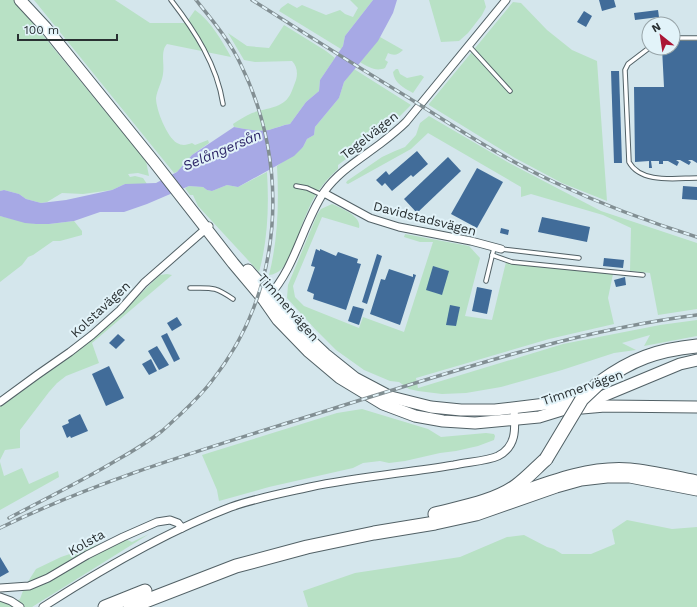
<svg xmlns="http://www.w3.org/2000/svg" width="697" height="607" font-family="'Work Sans',sans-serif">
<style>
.green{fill:#b8e1c5}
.water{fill:#a7a9e5}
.building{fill:#416c99}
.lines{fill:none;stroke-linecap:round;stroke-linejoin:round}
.lane-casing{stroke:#526166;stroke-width:5.5}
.street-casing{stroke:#526166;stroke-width:9}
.primary-casing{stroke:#526166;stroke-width:13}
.highway-casing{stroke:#526166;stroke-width:15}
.lane{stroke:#fff;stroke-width:3.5}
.street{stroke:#fff;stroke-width:7}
.primary{stroke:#fff;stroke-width:11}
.highway{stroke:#fff;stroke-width:13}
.rail-casing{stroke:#828f93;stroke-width:3.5}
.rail{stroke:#e2f3f9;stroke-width:2;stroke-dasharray:6;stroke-linecap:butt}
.highway-bridge-casing{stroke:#526166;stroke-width:15;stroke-linecap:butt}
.highway-bridge{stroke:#fff;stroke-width:13}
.labels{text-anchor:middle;stroke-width:4;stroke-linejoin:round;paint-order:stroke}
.street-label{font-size:13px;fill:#293032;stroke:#e2f3f9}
.water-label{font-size:14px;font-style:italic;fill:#271f63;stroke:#e2f3f9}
</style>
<rect width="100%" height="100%" fill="#d4e6ec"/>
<g class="green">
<polygon points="0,0 14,0 146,161 149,176 138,173 128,174 130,177 135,176 143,178 147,184 125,184 112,190 83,194 62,193 47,202 41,203 26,199 19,194 4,190 0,191"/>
<path d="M34,0H115L150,23H186L195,10C211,21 222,41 231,57L167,44C160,51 165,65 163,74C162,82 157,90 156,98C156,110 167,137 177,143C182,146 187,145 192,143L195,145L208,140L209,143L192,155L177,172L174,173Z"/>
<polygon points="350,0 373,0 345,36 343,46 341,49 279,11 281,8 288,3 297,8 302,5 326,15 340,10 345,14 353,17 358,8"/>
<polygon points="429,0 484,0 486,7 482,15 468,33 459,41 441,42"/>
<polygon points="513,2 521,3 547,30 572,50 597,61 607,201 562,183 515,158 429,105 429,104"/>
<path d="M284,25L326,51L335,58L320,80L319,91L306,102L290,124C282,125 276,128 269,130C258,132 245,129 234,127L233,124C239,120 245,116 252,113C265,108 282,109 290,95C292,91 294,85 296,80C298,73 297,66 292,61L255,62L244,60L228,33L247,46L269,48Z"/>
<path d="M380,37L403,50C398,55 394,56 388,53L385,60L388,62L385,68C376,72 368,67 360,62Z"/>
<path d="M354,69L411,105L391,125L338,165V169C323,182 313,197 306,215C298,231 291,274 269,275C278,240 279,203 277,166L303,147L307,139L314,135L315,127L339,98L344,82Z"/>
<path d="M396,69H398L400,74L407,78L421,75L424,77L413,93C404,88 394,83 393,72Z"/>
<polygon points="429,116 511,164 601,211 697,243 697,309 658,315 650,273 630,271 631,228 603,215 531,194 521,197 521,187 428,133 411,149 348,184 346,183 347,181 382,157 395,151 405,147 416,135 420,123"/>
<path d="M267,172C269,205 268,240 259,272L198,206L193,195H190L185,188L189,186L203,187L207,190L212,191L227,185L238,187Z"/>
<path d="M332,204C341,208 362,216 359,228L322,217L293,286L295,297L304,306L359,328L363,317L404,332L433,242H420L404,237L405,234L469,246L480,258L465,316L492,320L506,262L613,274L608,298L614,324L549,339L416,378L418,388L563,344L660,325L697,320V336L644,346L650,335L622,343L636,350L614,353L562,370L501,387L466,393L442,394L418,391L409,389L399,382L390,381L364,370L336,350L315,329L287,298L288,285L317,215L321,209Z"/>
<polygon points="0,216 36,224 49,224 74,221 82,231 82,235 60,241 53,241 33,255 28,257 22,265 0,282"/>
<path d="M167,274L172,275L92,343L99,363L66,376L57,383L49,392L20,430V448L5,450L0,460V406C32,381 68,360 100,333C121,316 139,294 160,275Z"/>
<polygon points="362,409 428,429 441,437 486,433 494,434 495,436 494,440 478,446 456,451 440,453 405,461 389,463 380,461 363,463 353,468 269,487 219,501 217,490 202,455 337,413"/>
<polygon points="0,462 4,476 22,468 29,484 58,471 59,477 0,510"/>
<polygon points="627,520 672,529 697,527 697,607 308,607 303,591 355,573 460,557 507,537 524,535 547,547 554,549 562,554 591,554 615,544 612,530"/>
<polygon points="149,534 32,607 0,607 0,600 12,604 20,599 24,588 36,569 61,557 120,537 132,542"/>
</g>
<path class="water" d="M373,0H397L393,13L378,41L344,82L339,98L315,127L314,135L307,139L303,147L294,156L238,187L227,185L212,191L207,190L203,187L189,186L147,204L124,212H100L74,221L49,224H36L25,223L0,216V191L4,190L19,194L26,199L41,203L66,200L112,190L125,184L156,183L177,172L192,155L234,127C245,129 258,132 269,130C276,128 283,125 290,124L306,102L319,91L320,80L343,46L345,36Z"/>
<g class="building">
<polygon points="599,0 614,0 616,7 602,11"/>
<polygon points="658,10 659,17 635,20 634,13"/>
<polygon points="584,11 592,16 586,27 577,22"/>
<polygon points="673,41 697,41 697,163 692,160 688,160 691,162 689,165 680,160 676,160 679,162 677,166 668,161 663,161 663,164 659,164 659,161 651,161 652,168 649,168 649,161 635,162 634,87 664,87 662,48 673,48"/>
<polygon points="611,71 619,71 622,163 614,163"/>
<polygon points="417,151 428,164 413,177 411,175 392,191 385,183 382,186 376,180 386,171 389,175"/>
<polygon points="448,157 461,171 417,213 404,199"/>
<polygon points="477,168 503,182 477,228 451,214"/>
<polygon points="683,186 697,187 697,200 682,199"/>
<polygon points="542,217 590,227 587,242 538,232"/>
<polygon points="501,228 509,230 508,235 500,233"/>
<polygon points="316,249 320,251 320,249 336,256 338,252 358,259 357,263 361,264 346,310 313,299 314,294 307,291 315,267 311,266"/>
<polygon points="377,254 382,256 367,304 362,302"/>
<polygon points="604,258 624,260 623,268 603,266"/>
<polygon points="433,266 449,271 442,295 426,290"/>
<polygon points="389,269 413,277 413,274 416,275 400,325 370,314 381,279 385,280"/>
<polygon points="625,277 626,285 616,287 614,280"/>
<polygon points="477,287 492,290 487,314 472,311"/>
<polygon points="450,305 460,307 456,326 446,325"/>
<polygon points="353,306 364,309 359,325 348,321"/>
<polygon points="177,317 182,325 172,331 167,323"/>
<polygon points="167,333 180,359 174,362 161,336"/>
<polygon points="118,334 125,340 116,349 109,343"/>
<polygon points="157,346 169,365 159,370 148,351"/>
<polygon points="151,359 157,371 149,375 142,364"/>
<polygon points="109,366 124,398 106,406 92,374"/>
<polygon points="80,414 88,431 71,438 70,436 67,438 62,426 69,423 68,420"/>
<polygon points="0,557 9,572 0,577"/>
</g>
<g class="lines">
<g class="lane-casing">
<g id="lane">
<path d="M171,0C195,31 217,65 223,104"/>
<polyline points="673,38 697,38"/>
<polyline points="469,46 510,91"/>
<path d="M649,48L628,64L625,70L629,162C641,184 676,178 697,178"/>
<polyline points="296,186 307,188 322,195"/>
<polyline points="501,249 579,258"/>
<polyline points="492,255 512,262 643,275"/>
<polyline points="486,281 494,248"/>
<path d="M190,288C212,288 214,286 233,299"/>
</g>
</g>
<g class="street-casing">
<g id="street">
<polyline points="324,193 370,218 399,227 471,241 501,249"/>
<path d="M268,297C296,267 302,225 324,192C339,171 360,159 380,144C389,137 398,130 406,122L506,0"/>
<polyline points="0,402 37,375 70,352 92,335 120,310 144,283 209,226"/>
<polyline points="0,588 29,586 48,578 87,555 123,537 157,522 170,520 178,523 182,528"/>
<polyline points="0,597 11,601 20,607"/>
<path d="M43,607C102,569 165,532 231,507C256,498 284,493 310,487C358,477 406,473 454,465C467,462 487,461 498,456C518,446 515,426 514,408"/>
</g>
</g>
<g class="primary-casing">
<g id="primary">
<polyline points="20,0 46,28 155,163 233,263 264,300 278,320 308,351 340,378 383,404 415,416 443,421 475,423 539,417 591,401 680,364 697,360"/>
<polyline points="248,270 307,337 325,354 355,378 391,397 431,407 461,410 495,410 570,401"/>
<polyline points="582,408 605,406 697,407"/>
<path d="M520,492C556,479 592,466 630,469C653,471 675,477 697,481"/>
</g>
</g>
<g class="highway-casing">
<g id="highway">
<path d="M599,383C632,359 657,350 697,346"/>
<path d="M435,514C462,507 493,502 516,486C527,478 536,468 546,459"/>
<polyline points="105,607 145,591"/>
<polyline points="130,607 236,566 307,547 374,533 435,523 476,514 556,486 581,479 607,476 630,476 697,489"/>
</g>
</g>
<use href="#lane" class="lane"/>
<use href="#street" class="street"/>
<use href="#primary" class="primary"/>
<use href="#highway" class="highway"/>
<g class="rail-casing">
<g id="rail">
<path d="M252,0C304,33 356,66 409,98C456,128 504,159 556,183C601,204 649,222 697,237"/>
<path d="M9,518C45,499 82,481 117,460C133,451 148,442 162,431C179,416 197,400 211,382C283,292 291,167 241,65C230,41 213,21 196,0"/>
<path d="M0,528C107,476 222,444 335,408C454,371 573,331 697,315"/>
</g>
</g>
<use href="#rail" class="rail"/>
<g class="highway-bridge-casing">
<polyline id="highway-bridge" points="546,459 582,399 599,383"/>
</g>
<use href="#highway-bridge" class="highway-bridge"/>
</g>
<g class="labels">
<g class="street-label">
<text transform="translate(369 135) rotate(-38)" y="5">Tegelvägen</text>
<text transform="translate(425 218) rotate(14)" y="5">Davidstadsvägen</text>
<text transform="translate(289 307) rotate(49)" y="5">Timmervägen</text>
<text transform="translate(100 309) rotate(-43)" y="5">Kolstavägen</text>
<text transform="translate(582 387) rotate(-19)" y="5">Timmervägen</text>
<text transform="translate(86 542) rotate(-29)" y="5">Kolsta</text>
</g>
<g class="water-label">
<text transform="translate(222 150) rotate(-23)" y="5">Selångersån</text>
</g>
</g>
<g transform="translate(661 36) rotate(330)"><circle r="19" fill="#e2f3f9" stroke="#98a5a9"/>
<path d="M0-3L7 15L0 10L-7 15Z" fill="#ab1535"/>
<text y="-6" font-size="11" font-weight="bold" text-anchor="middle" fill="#293032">N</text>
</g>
<path d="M18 34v6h99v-6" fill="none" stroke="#293032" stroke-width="2"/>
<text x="24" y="34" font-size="12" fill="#293032" stroke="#e2f3f9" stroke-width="3" paint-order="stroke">100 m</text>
</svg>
